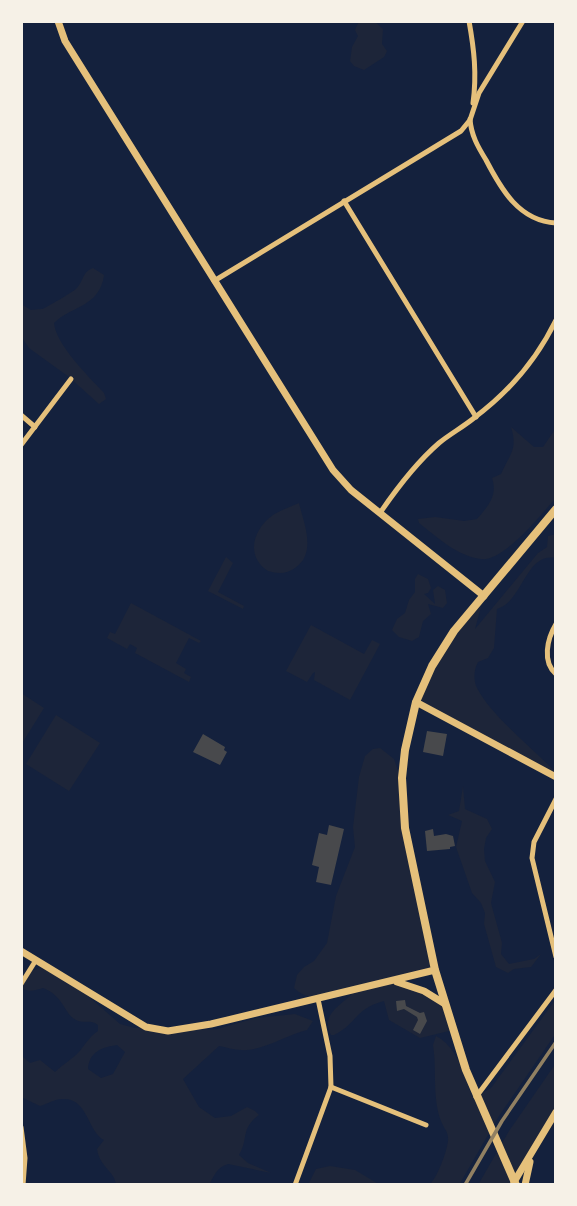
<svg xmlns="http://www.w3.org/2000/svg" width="577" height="1206" font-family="Commissioner,sans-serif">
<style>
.green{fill:#1d2539;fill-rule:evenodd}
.building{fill:#48494c}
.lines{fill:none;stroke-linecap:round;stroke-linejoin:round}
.minor{stroke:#e5c07b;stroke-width:5}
.tertiary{stroke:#e5c07b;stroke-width:7}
.secondary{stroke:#e5c07b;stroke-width:8}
.rail{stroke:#918062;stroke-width:3.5}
</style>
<rect width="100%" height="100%" fill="#14213d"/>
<g class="green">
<polygon points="374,21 383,29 382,44 387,51 384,57 364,70 354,66 350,61 352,47 358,36 355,30 359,21"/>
<path d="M93,268L104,275C100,307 71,306 54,323C56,345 89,377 104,393L106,399L99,404L69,377L29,348L21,336V304L31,310C31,310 41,309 42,309C46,308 74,291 76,289C84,281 82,272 93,268Z"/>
<path d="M511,427L534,447H543L556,428V498C541,514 504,562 481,559C457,556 437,537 419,523L418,519L435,517L464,521L477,519C488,506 498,496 492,478L501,474C510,454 518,449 511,427Z"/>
<path d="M299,503C304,524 317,553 295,568C287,574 278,574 268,571C245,556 253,529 273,515C281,510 290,507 299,503Z"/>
<path d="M556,534V558C525,552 523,602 497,609L494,648L488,658L478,662C474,669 473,680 477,688C492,717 533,748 556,773V777L416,702L430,670L484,596L475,629L538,553L547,547L548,536Z"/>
<polygon points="226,557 233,563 218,592 244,606 243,609 208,591"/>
<polygon points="418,574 428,579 431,588 428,593 424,594 435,604 433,590 438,586 445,590 447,603 443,608 428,604 431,614 423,621 419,637 412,641 399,637 392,630 397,619 405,613 409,600 415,592 415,579"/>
<polygon points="131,603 201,641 199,643 189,638 176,663 186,669 184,673 191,677 189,682 135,653 137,648 130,644 127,649 107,638 110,632 115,634"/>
<polygon points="311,625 364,654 372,640 380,644 350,700 314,680 315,672 313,673 307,682 286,671"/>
<polygon points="21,693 44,708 21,745"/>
<polygon points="56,715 100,743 69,791 26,764"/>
<path d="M380,748L394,759L402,783L405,828L435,970L395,980L445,1004L453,1030L420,1038L389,1020L384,1001C354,1009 358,1023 334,1035H331C320,1015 340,1006 352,994C332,995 310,1004 294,988L297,975L304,967L314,961L327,943L336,896L355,847L353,827L359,777L365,756L373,749Z"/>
<polygon points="463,786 465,809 487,819 492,829 486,838 484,849 485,861 495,882 491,903 502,943 501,954 509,964 534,959 541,954 531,967 514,969 508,973 496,967 484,924 485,913 481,903 472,893 456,847 462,821 448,815 459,811"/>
<path d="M40,968L51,970L67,984L79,988L120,1024L135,1028L146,1027L168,1031L217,1029L256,1018L295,1014L313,1021L307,1030C287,1035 260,1052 241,1050C234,1050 226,1047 219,1046L183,1079L199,1107L215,1118L231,1116L247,1107L255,1111L259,1115C240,1129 249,1139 239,1155L248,1163L271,1173L228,1164C217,1167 214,1176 209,1185H116C115,1171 100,1168 97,1149L104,1140C87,1131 88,1097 62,1099C55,1099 47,1104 40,1106L21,1097V1055L30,1063L40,1060L55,1072C62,1065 72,1059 78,1053C85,1045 89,1037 98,1031V1025C91,1019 84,1024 76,1020C64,1014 64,996 43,988C36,990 28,993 22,988C22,976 29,971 40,968ZM117,1045L125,1052L113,1074L101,1078L88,1069C89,1052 102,1047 117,1045Z"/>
<path d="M556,999V1033L499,1116L459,1185H429C437,1179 447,1151 448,1141C449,1132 444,1129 441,1121C432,1098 437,1070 433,1045L436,1036C456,1046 465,1074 471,1094L476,1097L491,1088Z"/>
<polygon points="556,1063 556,1112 516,1185 478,1185 509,1131"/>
<polygon points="330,1166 355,1170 380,1185 308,1185 316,1169"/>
</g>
<g class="building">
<polygon points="427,731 447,734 443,756 423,752"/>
<polygon points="203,734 225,747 224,750 227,752 220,765 193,752"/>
<polygon points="329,825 344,829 331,885 316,882 319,867 312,865 319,833 327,835"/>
<polygon points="433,829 434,836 446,834 453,836 455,846 450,847 450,849 427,851 425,831"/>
<polygon points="405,1000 406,1006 420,1013 424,1012 427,1021 420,1034 413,1030 418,1020 417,1017 404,1009 397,1011 396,1001"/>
</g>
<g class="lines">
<g class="minor">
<path d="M469,21C474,49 477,74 473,103"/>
<path d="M470,119C471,135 478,147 486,160C501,189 519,221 556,223"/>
<polyline points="344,201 476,417"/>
<polyline points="214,281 461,131 470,120 479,93 523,21"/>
<polyline points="21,415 35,427"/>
<polyline points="21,445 71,379"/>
<path d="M380,513C397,488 416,463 439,443C450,434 463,427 474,418C509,392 537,359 556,320"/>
<path d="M556,624C547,639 542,662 556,674"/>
<polyline points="556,799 534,842 532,858 556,957"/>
<polyline points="21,984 36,960"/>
<polyline points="331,1087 426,1125"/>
<polyline points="476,1097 556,990"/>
<polyline points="21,1127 25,1158 23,1185"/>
<polyline points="295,1185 331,1087 330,1056 318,999"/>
</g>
<g class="tertiary">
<polyline points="58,21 65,41 333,470 351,490 484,596"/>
<polyline points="416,702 556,777"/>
<polyline points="21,951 146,1027 168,1031 211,1024 435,970"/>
<polyline points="397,982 424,991 445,1004"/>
<polyline points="514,1182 556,1112"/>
<polyline points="525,1185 530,1162"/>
</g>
<polyline class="secondary" points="516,1185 466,1070 435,970 405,828 402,778 405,750 416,702 432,666 454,631 556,509"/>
<polyline class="rail" points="465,1185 502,1121 556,1042"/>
</g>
<rect width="577" height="1206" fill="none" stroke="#f6f1e7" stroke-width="46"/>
</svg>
